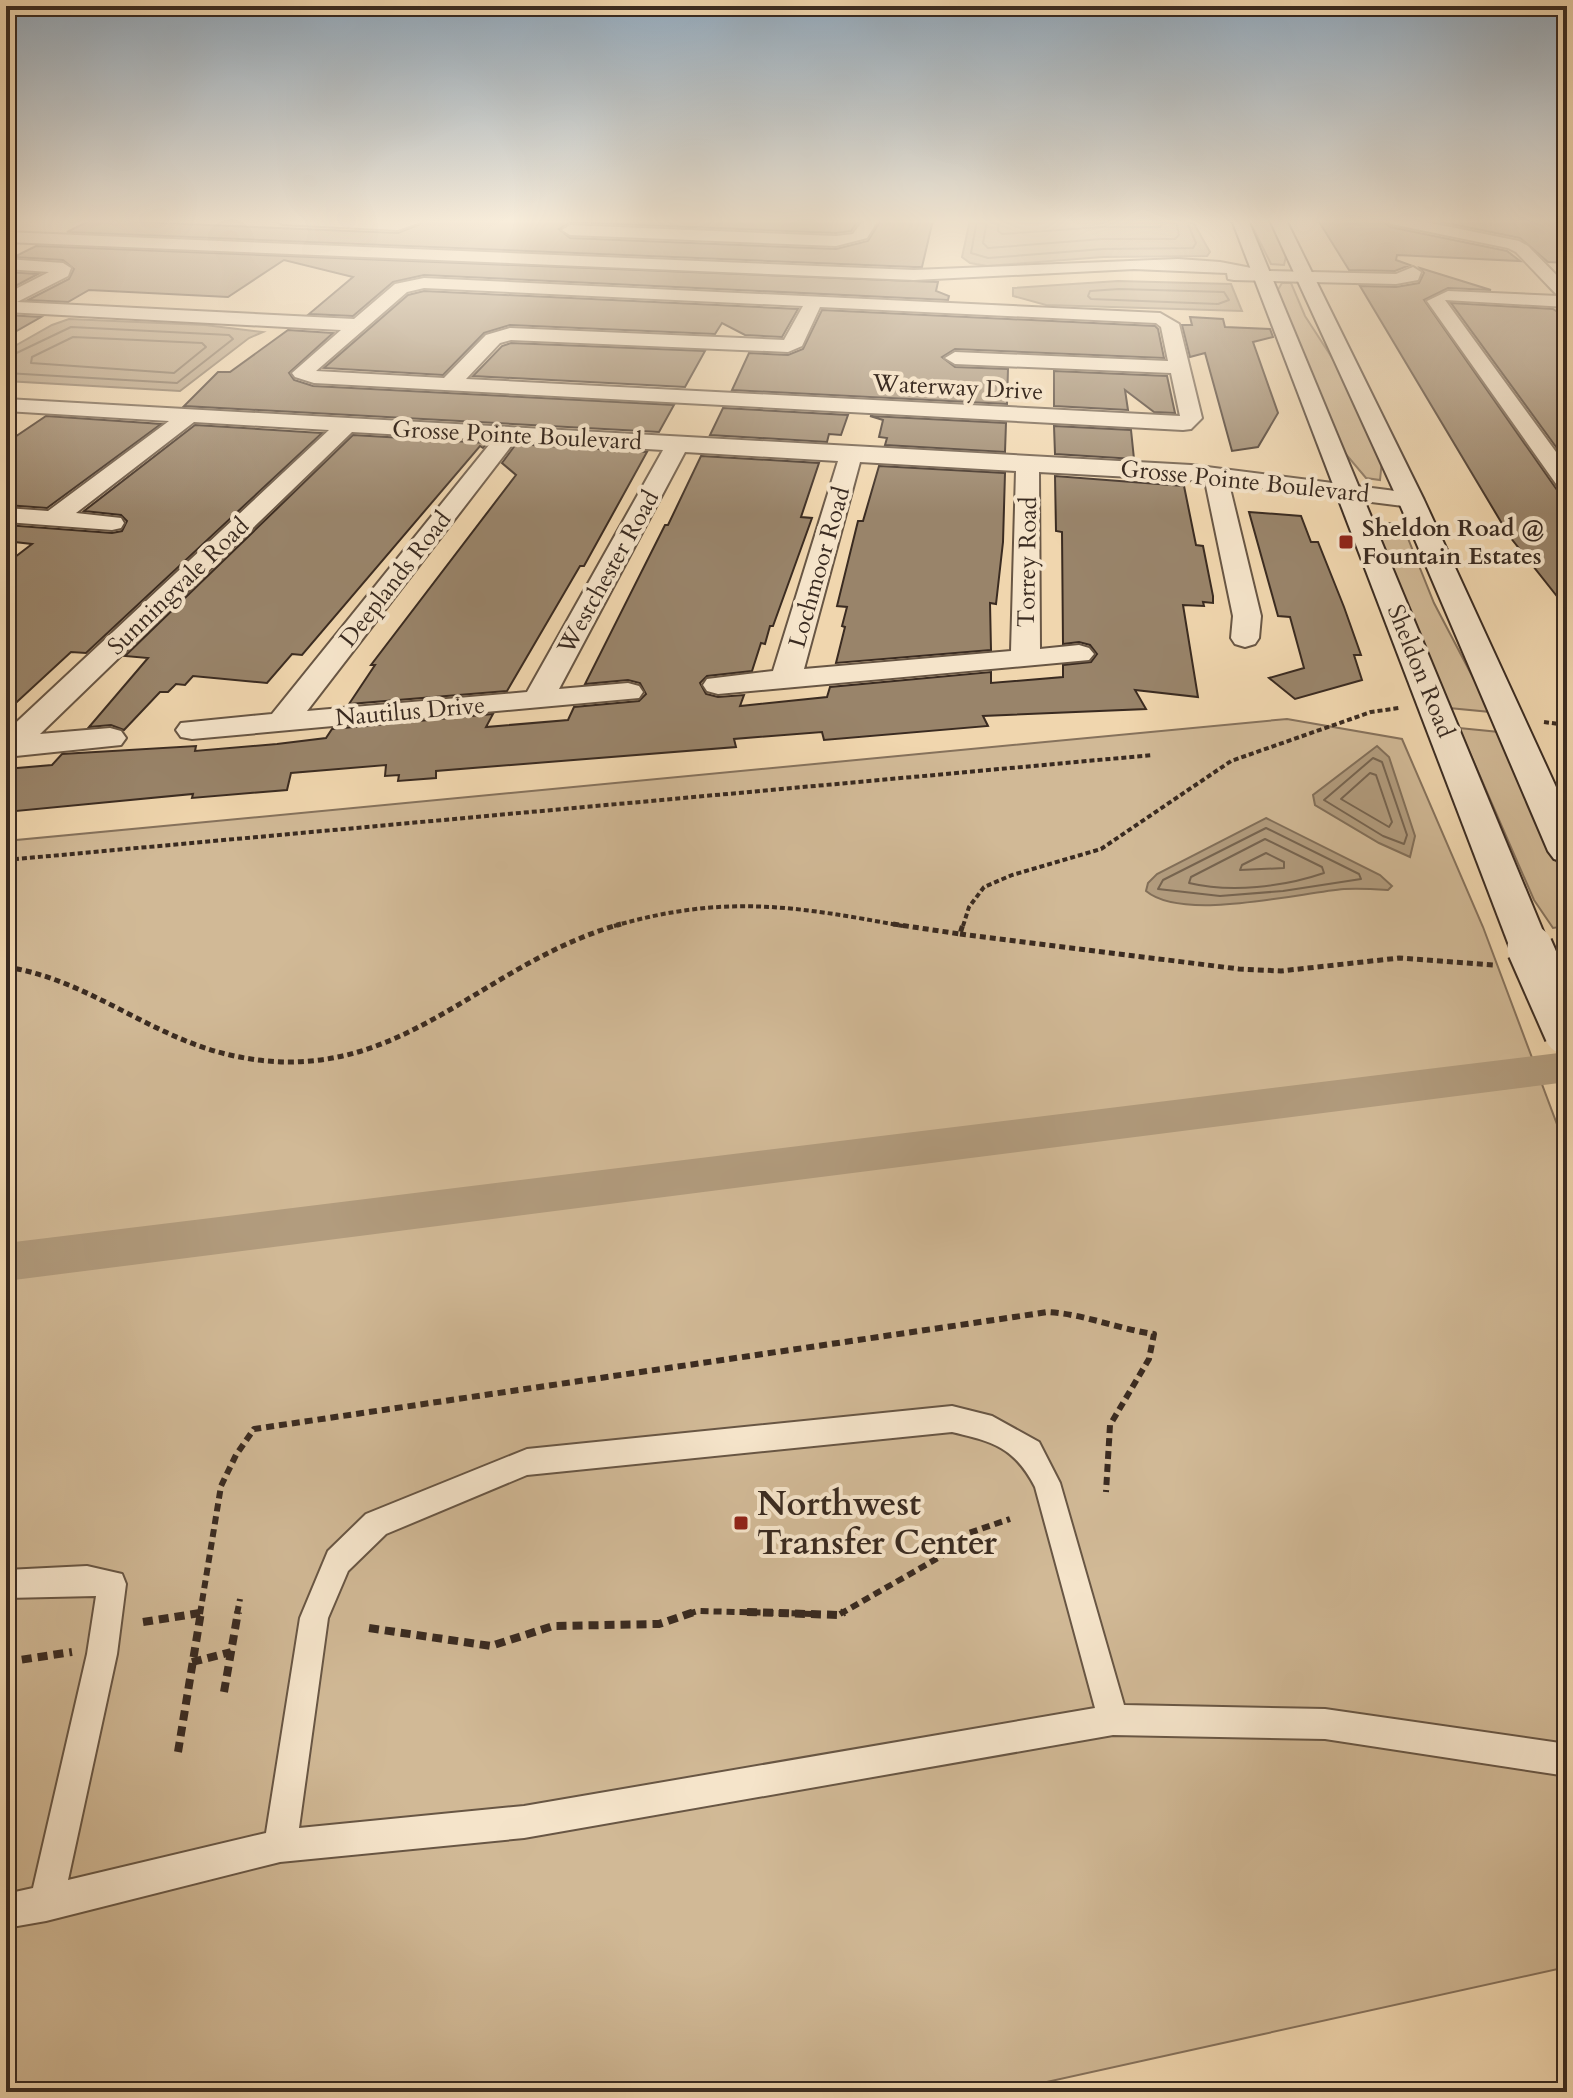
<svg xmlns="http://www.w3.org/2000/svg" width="1573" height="2098" font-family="Cardo,serif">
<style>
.green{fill:#d1b996;stroke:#86725c;stroke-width:2}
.water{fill:#b29c7e;stroke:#826f59;stroke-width:2}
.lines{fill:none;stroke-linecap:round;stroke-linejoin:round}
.shore{stroke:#766450;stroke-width:2}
.canal{fill:#b29c7e;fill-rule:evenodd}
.building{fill:#99846a;stroke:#3a2b21;stroke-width:2}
.lane-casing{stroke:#685644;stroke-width:4}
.street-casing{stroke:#685644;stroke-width:4}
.secondary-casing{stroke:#3a2b21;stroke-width:4}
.path-far3{stroke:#3a2b21;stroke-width:4;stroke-dasharray:5 3;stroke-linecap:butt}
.path-far2{stroke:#3a2b21;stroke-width:5;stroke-dasharray:6 4;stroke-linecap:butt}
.path-far1{stroke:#3a2b21;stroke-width:6;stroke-dasharray:8 5;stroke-linecap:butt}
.path{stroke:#3a2b21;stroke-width:8;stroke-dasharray:10 6;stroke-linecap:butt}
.lane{fill:#f5e4ca;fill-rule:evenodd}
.street{fill:#f5e4ca;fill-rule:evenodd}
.secondary{fill:#f5e4ca;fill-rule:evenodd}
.secondary-bridge-casing{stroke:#3a2b21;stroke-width:49;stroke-linecap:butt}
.secondary-bridge{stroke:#f5e4ca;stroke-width:45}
.poi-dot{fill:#8f2418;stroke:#f5e4ca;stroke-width:3}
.labels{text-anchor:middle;stroke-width:8;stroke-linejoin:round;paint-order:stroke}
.far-street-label{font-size:24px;fill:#3a2b21;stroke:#f5e4ca}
.far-poi-label{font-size:24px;font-weight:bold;fill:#3a2b21;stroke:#f5e4ca;text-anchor:start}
.near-poi-label{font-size:34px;font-weight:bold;fill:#3a2b21;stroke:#f5e4ca;text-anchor:start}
</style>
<rect width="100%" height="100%" fill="#f0d6ae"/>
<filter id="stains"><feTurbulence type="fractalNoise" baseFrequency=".0025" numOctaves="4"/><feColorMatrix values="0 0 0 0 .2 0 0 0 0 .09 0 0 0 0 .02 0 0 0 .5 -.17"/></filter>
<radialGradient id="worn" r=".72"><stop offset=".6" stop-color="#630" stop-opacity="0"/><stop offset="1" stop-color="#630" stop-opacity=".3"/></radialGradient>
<g class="green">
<polygon points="1249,220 1270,220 1286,256 1284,265 1271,264"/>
<polygon points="1282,283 1291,283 1305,316 1338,367 1382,460 1380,480 1366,478 1344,452 1276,293"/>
<polygon points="1383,523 1396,523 1405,531 1434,603 1491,712 1449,708 1381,540"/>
<polygon points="1287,719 1402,739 1483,927 1567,1151 1567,1967 1001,2092 6,2092 6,841"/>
<polygon points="1459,728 1499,732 1567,885 1567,926 1553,928 1534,900"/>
</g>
<g class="water">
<polygon points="970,220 1193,222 1210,252 1207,256 1103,257 987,266 970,263 962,257"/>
<polygon points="1118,281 1231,284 1242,311 1046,305 1013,296 1013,288"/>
<polygon points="69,319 205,325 263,332 249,338 180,391 6,381 6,351 52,325"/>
<polygon points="1377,746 1389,757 1415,836 1410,857 1379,843 1315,805 1313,795"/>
<path d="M1266,818L1380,875L1392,886L1388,890C1374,889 1359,888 1344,889C1298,893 1183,922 1146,891L1148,883L1157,874Z"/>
</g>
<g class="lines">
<g class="shore">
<polyline points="977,220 971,253 988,258 1103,249 1193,248 1196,243 1186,220"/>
<polyline points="987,220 983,243 988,248 1102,239 1175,239 1179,235 1176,220"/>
<polyline points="999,220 998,231 1002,234 1102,227 1160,227 1164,220"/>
<polygon points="1119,289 1224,292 1229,300 1218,304 1091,299 1088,296 1090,291"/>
<polygon points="73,337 202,343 206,347 174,373 31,363 32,357"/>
<polyline points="6,358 71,327 229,335 233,339 177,383 6,373"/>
<polygon points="1373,758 1382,762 1407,835 1404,844 1383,836 1324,800"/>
<polygon points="1370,773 1376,775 1392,822 1389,827 1341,799"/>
<polygon points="1266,828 1359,874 1361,879 1283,891 1220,896 1158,889 1163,880"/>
<path d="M1265,839L1322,867L1324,873C1283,887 1231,893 1189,883L1191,877Z"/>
<polygon points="1266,853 1284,862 1284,868 1240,870 1242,865"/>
</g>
<polygon class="canal" points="1567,1052 1567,1082 6,1281 6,1243"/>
</g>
<g class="building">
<polygon points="91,220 398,233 430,220 859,220 851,231 836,233 570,222 559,229 570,238 836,249 868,241 881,220 933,220 922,267 914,267 67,232"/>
<polygon points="1318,220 1381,220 1390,227 1507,251 1520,261 1397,255 1396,260 1410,265 1395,271 1349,270"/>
<polygon points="1432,220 1543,220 1567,224 1567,263 1548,262 1520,238"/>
<polygon points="36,246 938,282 936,291 949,296 948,300 424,275 393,282 353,316 309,314 353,277 284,260 228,297 89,290 68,302 28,300 69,279 74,269 63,260 14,257"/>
<polygon points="1420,268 1491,290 1448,288 1424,300 1557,490 1567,493 1567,609 1510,537 1360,286 1396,287 1419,283 1424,273"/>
<polygon points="6,272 38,274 6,291"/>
<polygon points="424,291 798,309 782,337 745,335 722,323 715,334 510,325 484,333 443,375 324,368 408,295"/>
<polygon points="1451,303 1553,309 1567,318 1567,462"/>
<polygon points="822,310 1155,326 1158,329 1164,358 955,349 942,357 955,367 1008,369 1007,404 732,390 749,353 788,355 803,349"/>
<polygon points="6,315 41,317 6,337"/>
<polygon points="1190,317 1223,319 1225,327 1270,329 1273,337 1253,342 1278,413 1258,447 1232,451 1205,353 1190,357 1182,325 1192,325"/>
<polygon points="288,330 333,333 289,373 294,380 313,386 674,405 659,432 184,406 218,372 230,372"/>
<polygon points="511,343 705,351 685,387 473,376 502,346"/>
<polygon points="1054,371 1167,376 1175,413 1154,412 1125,390 1128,410 1054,406"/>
<polygon points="723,408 848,415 841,435 829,434 827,442 710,435"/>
<polygon points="46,416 148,423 161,424 47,508 6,505 6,443"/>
<polygon points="870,416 1006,423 1005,452 885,445 887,438 879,437 883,420"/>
<polygon points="195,425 322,433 86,653 71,652 6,712 6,564 32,544 6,541 6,525 112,533 122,531 127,521 121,515 84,511"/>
<polygon points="1054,426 1131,430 1134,459 1055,454"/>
<polygon points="353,435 487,443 483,448 480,446 302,655 292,654 267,683 193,676 185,685 176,684 168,692 160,692 124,730 111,725 89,727 148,658 125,656"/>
<polygon points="516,444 647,452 584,566 580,566 507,691 349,704 375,665 371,665 516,475 502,463"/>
<polygon points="701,456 819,463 801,517 812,518 773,626 770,626 765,644 761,643 752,671 707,676 700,683 706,694 718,697 744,695 740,706 827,697 830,687 991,672 991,683 1063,677 1063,665 1091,662 1097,654 1090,645 1079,642 1063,644 1062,532 1056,531 1055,476 1184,486 1196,545 1203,546 1213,596 1213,603 1203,602 1204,606 1183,605 1198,697 1135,690 1146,709 983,716 988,726 824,740 822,732 734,739 736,747 436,771 436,778 398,781 399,775 385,776 386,765 291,773 287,790 192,798 193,794 6,812 6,769 52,765 62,754 196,746 195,751 277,744 326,738 332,729 493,714 486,727 568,720 574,707 639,701 646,694 640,683 628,680 585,684 665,525 668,525"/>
<polygon points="879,466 1005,473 1003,542 996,604 990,603 991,650 836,663 845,627 842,626 847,607 837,606 858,521 863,521"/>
<polygon points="1249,512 1301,516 1311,542 1318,542 1344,607 1361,655 1354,655 1362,680 1295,699 1269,678 1304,668 1290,617 1278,616"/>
</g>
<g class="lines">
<g class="lane-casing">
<path id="lane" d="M952,1406L992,1416L1039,1442L1060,1483L1124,1705L1325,1709L1567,1744V1776L1325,1739L1113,1735L524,1838L280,1862L46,1921L6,1928V1894L33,1888L87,1654L96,1596L6,1598V1570L87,1566L122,1574L126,1584L117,1654L68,1880L266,1833L300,1618L328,1551L366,1514L527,1449ZM952,1432C994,1442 1014,1447 1035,1487L1095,1708L524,1806L299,1828L328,1618L348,1571L386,1534L527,1475Z"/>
</g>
<g class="street-casing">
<g id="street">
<polygon points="275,220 427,220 398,230 282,224"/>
<polygon points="863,220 878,220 867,238 836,246 570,235 562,230 570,225 836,236 853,234"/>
<polygon points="1384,220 1416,220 1519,241 1528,246 1567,286 1567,307 1445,300 1567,467 1567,490 1559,488 1427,301 1448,291 1558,296 1516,252 1508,248 1391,224"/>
<polygon points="6,232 914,270 1178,259 1220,262 1267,271 1396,274 1413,267 1421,272 1418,280 1396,284 1234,280 1228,279 1227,273 1134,269 914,280 6,242"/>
<path d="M6,259L63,263L71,268L68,276L17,302L354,319L395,284L424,278L1160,313L1179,324L1202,418L1191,429L1183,430L314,383L295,377L292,373L341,330L6,312V294L49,272L6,269ZM424,288L803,306L784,340L510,328L486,335L444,378L316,371L407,292ZM820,307L1156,323L1161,327L1168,361L955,352L945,358L955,364L1171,373L1180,416L466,379L500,343L511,340L788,352L802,346Z"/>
<path d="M6,399L1191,465L1411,493L1420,495L1423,500L1420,505L1411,507L1229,484L1261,616L1259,638L1255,644L1245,647L1235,644L1231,638L1233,616L1205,481L1039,472L1040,649L1079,645L1089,648L1094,654L1089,660L718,694L707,691L703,685L707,679L773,671L838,461L685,452L559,689L628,683L639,686L643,692L639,698L192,739L181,737L176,730L181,723L272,714L493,440L352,432L40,734L110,728L121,731L126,738L121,745L6,757V732L329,430L194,422L76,513L121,518L124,523L121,528L112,530L6,522V508L48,511L169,421L6,411ZM515,441L663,450L527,692L307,711ZM860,462L1016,471L1011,651L804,669Z"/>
</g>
</g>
<g class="secondary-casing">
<g id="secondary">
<polygon points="1232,220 1248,220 1550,948 1544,958 1530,962 1516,958 1510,948"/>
<polygon points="1270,220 1286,220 1424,500 1567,811 1567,863 1554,859 1548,851 1398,500"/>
</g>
</g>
<g class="path-far3">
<polyline points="1544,722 1567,725"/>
<polyline points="6,860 1153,755"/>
<path d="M614,926C724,894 794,906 903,926"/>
<polyline points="963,926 969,907 984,887 1012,875 1101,849 1231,761 1371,712 1399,708"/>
</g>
<g class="path-far2">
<polyline points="893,924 960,934 963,924"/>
<polyline points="960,934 1239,969 1281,971 1399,958 1494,965"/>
<path d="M6,967C88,979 150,1037 230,1055C397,1093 475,965 621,924"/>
</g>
<g class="path-far1">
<polyline points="191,1614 200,1613"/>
<path d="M200,1614L221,1486L236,1455L254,1429L1048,1312C1084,1314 1118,1329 1154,1334L1149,1359L1110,1425L1106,1492"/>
<polyline points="237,1614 240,1599"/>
<polyline points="688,1614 698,1611 817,1614"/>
<polyline points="840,1614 945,1554 954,1538 1010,1519"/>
</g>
<g class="path">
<polyline points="747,1612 839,1615 844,1612"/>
<polyline points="143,1622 200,1613"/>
<polyline points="369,1628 491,1646 553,1626 659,1624 694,1612"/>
<polyline points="6,1662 72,1652"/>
<polyline points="192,1662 231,1652"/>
<polyline points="224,1692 238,1612"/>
<polyline points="178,1752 201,1612"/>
</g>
<use href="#lane" class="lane"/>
<use href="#street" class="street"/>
<use href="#secondary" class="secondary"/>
<g class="secondary-bridge-casing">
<polyline id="secondary-bridge" points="1530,948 1567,1032"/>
</g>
<use href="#secondary-bridge" class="secondary-bridge"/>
</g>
<linearGradient id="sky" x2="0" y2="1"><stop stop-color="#92aabe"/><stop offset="0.43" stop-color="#f8eddb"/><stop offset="1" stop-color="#f8eddb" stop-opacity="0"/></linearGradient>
<rect width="1573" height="514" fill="url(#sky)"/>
<g class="poi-dot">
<rect x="1338" y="534" width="16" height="16" rx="4"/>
<rect x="733" y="1515" width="16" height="16" rx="4"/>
</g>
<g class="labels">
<g class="far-street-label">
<text transform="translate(958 387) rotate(3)" y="8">Waterway Drive</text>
<text transform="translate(517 435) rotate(3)" y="8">Grosse Pointe Boulevard</text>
<text transform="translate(1245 481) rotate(6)" y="8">Grosse Pointe Boulevard</text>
<text transform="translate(1027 562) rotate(-89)" y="8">Torrey Road</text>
<text transform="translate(819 567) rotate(-74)" y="8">Lochmoor Road</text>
<text transform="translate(608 572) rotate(-61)" y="8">Westchester Road</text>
<text transform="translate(395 579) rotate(-52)" y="8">Deeplands Road</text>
<text transform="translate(178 586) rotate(-44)" y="8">Sunningvale Road</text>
<text transform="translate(1421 671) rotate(68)" y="8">Sheldon Road</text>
<text transform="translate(410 711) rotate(-5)" y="8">Nautilus Drive</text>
</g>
<g class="far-poi-label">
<text x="1362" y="536">Sheldon Road @<tspan x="1362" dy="28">Fountain Estates</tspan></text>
</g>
<g class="near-poi-label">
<text x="757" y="1515">Northwest<tspan x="757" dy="39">Transfer Center</tspan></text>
</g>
</g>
<rect width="1573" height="2098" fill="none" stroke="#f0d6ae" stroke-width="32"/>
<rect x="8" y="8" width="1557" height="2082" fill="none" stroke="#3a2b21" stroke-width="4"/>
<rect x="16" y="16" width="1541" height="2066" fill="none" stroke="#3a2b21" stroke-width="2"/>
<rect width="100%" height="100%" filter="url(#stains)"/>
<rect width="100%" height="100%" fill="url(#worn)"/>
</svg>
